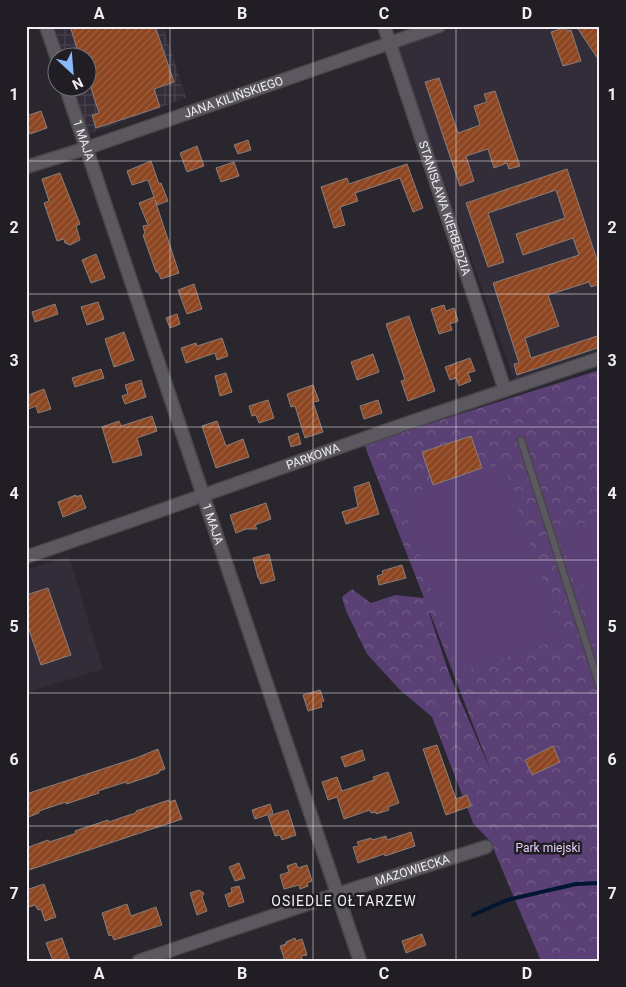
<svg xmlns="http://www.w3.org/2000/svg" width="626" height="987" font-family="Roboto,sans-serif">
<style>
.built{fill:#332d3a}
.industrial{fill:url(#industrial-grid)}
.park{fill:url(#park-crowns);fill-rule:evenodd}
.garden{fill:#5a4074}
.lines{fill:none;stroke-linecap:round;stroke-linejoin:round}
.stream{stroke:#001633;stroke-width:4}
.building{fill:url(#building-hatch);stroke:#897e7a}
.lane-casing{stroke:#48454b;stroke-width:9}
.street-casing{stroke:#48454b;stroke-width:15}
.lane{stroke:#5c5860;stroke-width:6}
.street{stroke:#5c5860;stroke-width:12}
.grid{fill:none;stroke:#f0eef3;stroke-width:1;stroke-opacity:0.55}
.labels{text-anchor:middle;stroke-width:5;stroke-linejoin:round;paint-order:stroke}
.street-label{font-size:12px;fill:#f0eef3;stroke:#201d24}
.park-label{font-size:12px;fill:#e0cef4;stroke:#201d24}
.neighbourhood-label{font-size:14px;letter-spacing:1px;fill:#f0eef3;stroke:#201d24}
.neatline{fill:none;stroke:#f0eef3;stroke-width:2}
.grid-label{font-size:16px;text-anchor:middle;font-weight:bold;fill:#f0eef3}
</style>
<defs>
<pattern id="industrial-grid" width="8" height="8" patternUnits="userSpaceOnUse" patternTransform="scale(1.25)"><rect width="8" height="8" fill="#332d3a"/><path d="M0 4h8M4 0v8" fill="none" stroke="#47424d"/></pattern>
<pattern id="park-crowns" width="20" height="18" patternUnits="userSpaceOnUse" patternTransform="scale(1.25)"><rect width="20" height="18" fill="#5a4074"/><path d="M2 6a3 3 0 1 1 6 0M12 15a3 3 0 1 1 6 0" fill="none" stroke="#725c88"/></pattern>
<pattern id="building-hatch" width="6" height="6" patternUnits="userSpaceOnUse" patternTransform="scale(1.25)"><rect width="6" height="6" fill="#8d4621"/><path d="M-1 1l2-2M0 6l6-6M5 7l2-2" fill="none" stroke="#9d6142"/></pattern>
</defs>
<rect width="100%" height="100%" fill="#2a262e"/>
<g class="built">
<polygon points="451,26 600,26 600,349 514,379 396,46"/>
<polygon points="69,556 103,669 28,692 26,570"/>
</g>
<polygon class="industrial" points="55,26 163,26 186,98 88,134 73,88 88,88 88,58 64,57"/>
<path class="park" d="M600,370V961H541L490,841L473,823L432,717L400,690L367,654L346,611L342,597L352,589L371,603L395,595L424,598L364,444ZM429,613H430L492,774L450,676Z"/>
<g class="garden">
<polygon points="503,463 562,639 459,673 400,497"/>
<polygon points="600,519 600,661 559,531"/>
</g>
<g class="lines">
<polyline class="stream" points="473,915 507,900 576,884 600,883"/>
</g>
<g class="building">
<polygon points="70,26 155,26 174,82 154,89 160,107 96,128 92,115 99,113 88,79 88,58 80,58"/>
<polygon points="576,26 600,26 600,62"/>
<polygon points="566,27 567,31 571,30 581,61 563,66 551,32"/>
<polygon points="439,78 458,133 480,125 474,106 487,102 484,94 495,91 520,166 509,169 507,163 494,168 488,149 466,156 474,181 460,186 425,82"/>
<polygon points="41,111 47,128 30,134 26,123 26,116"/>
<polygon points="248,140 251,150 238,154 234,145"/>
<polygon points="197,146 204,166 187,172 180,153"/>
<polygon points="151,161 159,184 161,183 168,201 157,205 155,200 179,273 161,279 158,272 156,272 143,235 145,234 143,226 148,225 139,203 154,197 148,180 132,185 127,171"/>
<polygon points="234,162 239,176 221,182 216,168"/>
<polygon points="407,164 423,208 413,212 400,178 355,193 358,201 340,207 345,225 334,228 321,187 347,178 349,184"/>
<polygon points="567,169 600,269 600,284 591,287 589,282 548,295 559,326 525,338 531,358 600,335 600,347 517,375 514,364 519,363 493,283 579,255 573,238 523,255 516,234 565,218 556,190 488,213 504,262 488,267 466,203"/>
<polygon points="60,173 80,224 76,226 80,240 70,245 65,243 64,239 57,241 44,203 49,201 42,179"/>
<polygon points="96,254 105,278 91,283 82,260"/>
<polygon points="194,284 202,309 187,314 178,290"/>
<polygon points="98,302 104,319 87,325 81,307"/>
<polygon points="55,304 58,314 35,322 32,312"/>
<polygon points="444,305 446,311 454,308 458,321 450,324 452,330 439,334 431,309"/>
<polygon points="177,314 180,324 170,328 166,318"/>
<polygon points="409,316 435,391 408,401 401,381 405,380 386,324"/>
<polygon points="124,332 134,360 114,367 105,339"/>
<polygon points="222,338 228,356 217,360 215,353 186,363 181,348 196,343 197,346"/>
<polygon points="373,354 379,372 357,380 351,362"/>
<polygon points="470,358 475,371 468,373 471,381 459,386 456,378 450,380 445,367"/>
<polygon points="101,369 104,378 75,387 72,378"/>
<polygon points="226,373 232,392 220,396 215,376"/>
<polygon points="141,380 146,397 125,404 122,396 128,394 125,385"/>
<polygon points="313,385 319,401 313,402 323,432 305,438 295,406 291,407 287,394"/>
<polygon points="44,389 51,409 38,413 36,406 26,410 26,396"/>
<polygon points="268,400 274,418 259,423 256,415 252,416 249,406"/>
<polygon points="378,400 382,413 364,419 360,406"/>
<polygon points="152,416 157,431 137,438 142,455 113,463 102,427 119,421 121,426"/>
<polygon points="217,421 226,446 243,439 249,457 216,468 202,426"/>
<polygon points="298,433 301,444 291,447 288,437"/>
<polygon points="471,436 482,468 433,485 422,452"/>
<polygon points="369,482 379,514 346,524 342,512 358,507 354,487"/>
<polygon points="76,495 76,497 81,495 86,508 63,517 58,502"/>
<polygon points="266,503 271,519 255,525 257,529 246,529 236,533 230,515"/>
<polygon points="269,554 275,580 261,584 259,578 258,578 253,558"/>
<polygon points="402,565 406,578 379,585 377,576 383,574 382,571"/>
<polygon points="48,588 71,655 41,665 26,621 26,595"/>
<polygon points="320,690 324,701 321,702 322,707 308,711 303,695"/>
<polygon points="437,745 456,799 467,795 471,806 446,815 423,749"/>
<polygon points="553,746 560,762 532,775 525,760"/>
<polygon points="158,749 165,769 159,771 159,773 127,784 126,782 104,789 98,791 99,793 66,804 66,802 39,811 39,813 26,818 26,794 136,758"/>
<polygon points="362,750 365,760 345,767 341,757"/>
<polygon points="388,772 399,803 388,807 389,810 376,814 376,812 371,813 370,810 344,819 337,797 328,800 322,782 337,777 342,791 374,780 373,777"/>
<polygon points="169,800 169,802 175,800 182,819 26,871 26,848 48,840 49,842 71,835 76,833 75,831 108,820 109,822 123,817 136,813 136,811"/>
<polygon points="270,804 273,813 255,819 252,810"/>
<polygon points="288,810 296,835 282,840 280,835 275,836 268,816"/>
<polygon points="411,832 415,846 385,856 384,854 358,863 353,847 359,846 357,842 371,838 372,840 386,836 387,840"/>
<polygon points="239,863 245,878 235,881 229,867"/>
<polygon points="296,863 298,868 307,865 312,881 307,883 308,886 300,889 299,885 284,889 280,875 289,872 287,866"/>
<polygon points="44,884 56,917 45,921 41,909 38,910 35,905 26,908 26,890"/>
<polygon points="239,886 244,902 229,907 225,895 232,892 231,888"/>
<polygon points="199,890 204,893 202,897 207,911 197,915 190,893"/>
<polygon points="127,904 131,916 156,907 162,925 114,940 112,935 109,936 102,913"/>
<polygon points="422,934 426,945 406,953 402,941"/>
<polygon points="62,938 70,961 53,961 46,943"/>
<polygon points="295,938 296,941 302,939 307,955 301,956 302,959 296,961 285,961 280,946 286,944 286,942"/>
</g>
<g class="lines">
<g class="lane-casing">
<polyline id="lane" points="521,440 600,687"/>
</g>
<g class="street-casing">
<g id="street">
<polyline points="46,26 58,61"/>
<path id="s1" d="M384,26L505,390"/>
<path id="s2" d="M66,88L360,961"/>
<path id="s3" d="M26,167L87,148L439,26"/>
<path id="s4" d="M26,557L139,518L405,424L600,358"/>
<path id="s5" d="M139,961L337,894L486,847"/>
</g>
</g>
<use href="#lane" class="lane"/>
<use href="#street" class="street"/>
</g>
<path class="grid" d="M170,26V961M313,26V961M456,26V961M26,161H600M26,294H600M26,427H600M26,560H600M26,693H600M26,826H600"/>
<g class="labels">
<g class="street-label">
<text dy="4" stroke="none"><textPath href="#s3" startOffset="219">JANA KILIŃSKIEGO</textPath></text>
<text dy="4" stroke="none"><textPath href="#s2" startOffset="55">1 MAJA</textPath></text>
<text dy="4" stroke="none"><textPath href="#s1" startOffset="192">STANISŁAWA KIERBEDZIA</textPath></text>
<text dy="4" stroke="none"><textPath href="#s4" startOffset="304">PARKOWA</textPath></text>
<text dy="4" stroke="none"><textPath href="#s2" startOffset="460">1 MAJA</textPath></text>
<text dy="4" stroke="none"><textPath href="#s5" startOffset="288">MAZOWIECKA</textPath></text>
</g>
<g class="park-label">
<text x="548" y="852">Park miejski</text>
</g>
<g class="neighbourhood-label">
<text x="344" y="906">OSIEDLE OŁTARZEW</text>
</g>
</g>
<rect width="626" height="987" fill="none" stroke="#201d24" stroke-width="55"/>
<g transform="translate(72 72) rotate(154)"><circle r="24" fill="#201d24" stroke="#737177"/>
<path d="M0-4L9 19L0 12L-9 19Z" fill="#8abafc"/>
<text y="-8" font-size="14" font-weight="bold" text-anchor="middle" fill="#f0eef3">N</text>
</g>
<rect x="28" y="28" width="570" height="932" class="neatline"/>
<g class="grid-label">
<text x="99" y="19">A</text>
<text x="242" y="19">B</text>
<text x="384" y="19">C</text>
<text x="527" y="19">D</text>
<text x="14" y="100">1</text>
<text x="612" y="100">1</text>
<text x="14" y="233">2</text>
<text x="612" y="233">2</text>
<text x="14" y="366">3</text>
<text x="612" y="366">3</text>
<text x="14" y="499">4</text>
<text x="612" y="499">4</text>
<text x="14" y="632">5</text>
<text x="612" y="632">5</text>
<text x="14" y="765">6</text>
<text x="612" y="765">6</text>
<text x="14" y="899">7</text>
<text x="612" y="899">7</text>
<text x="99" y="979">A</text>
<text x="242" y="979">B</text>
<text x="384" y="979">C</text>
<text x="527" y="979">D</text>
</g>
</svg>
